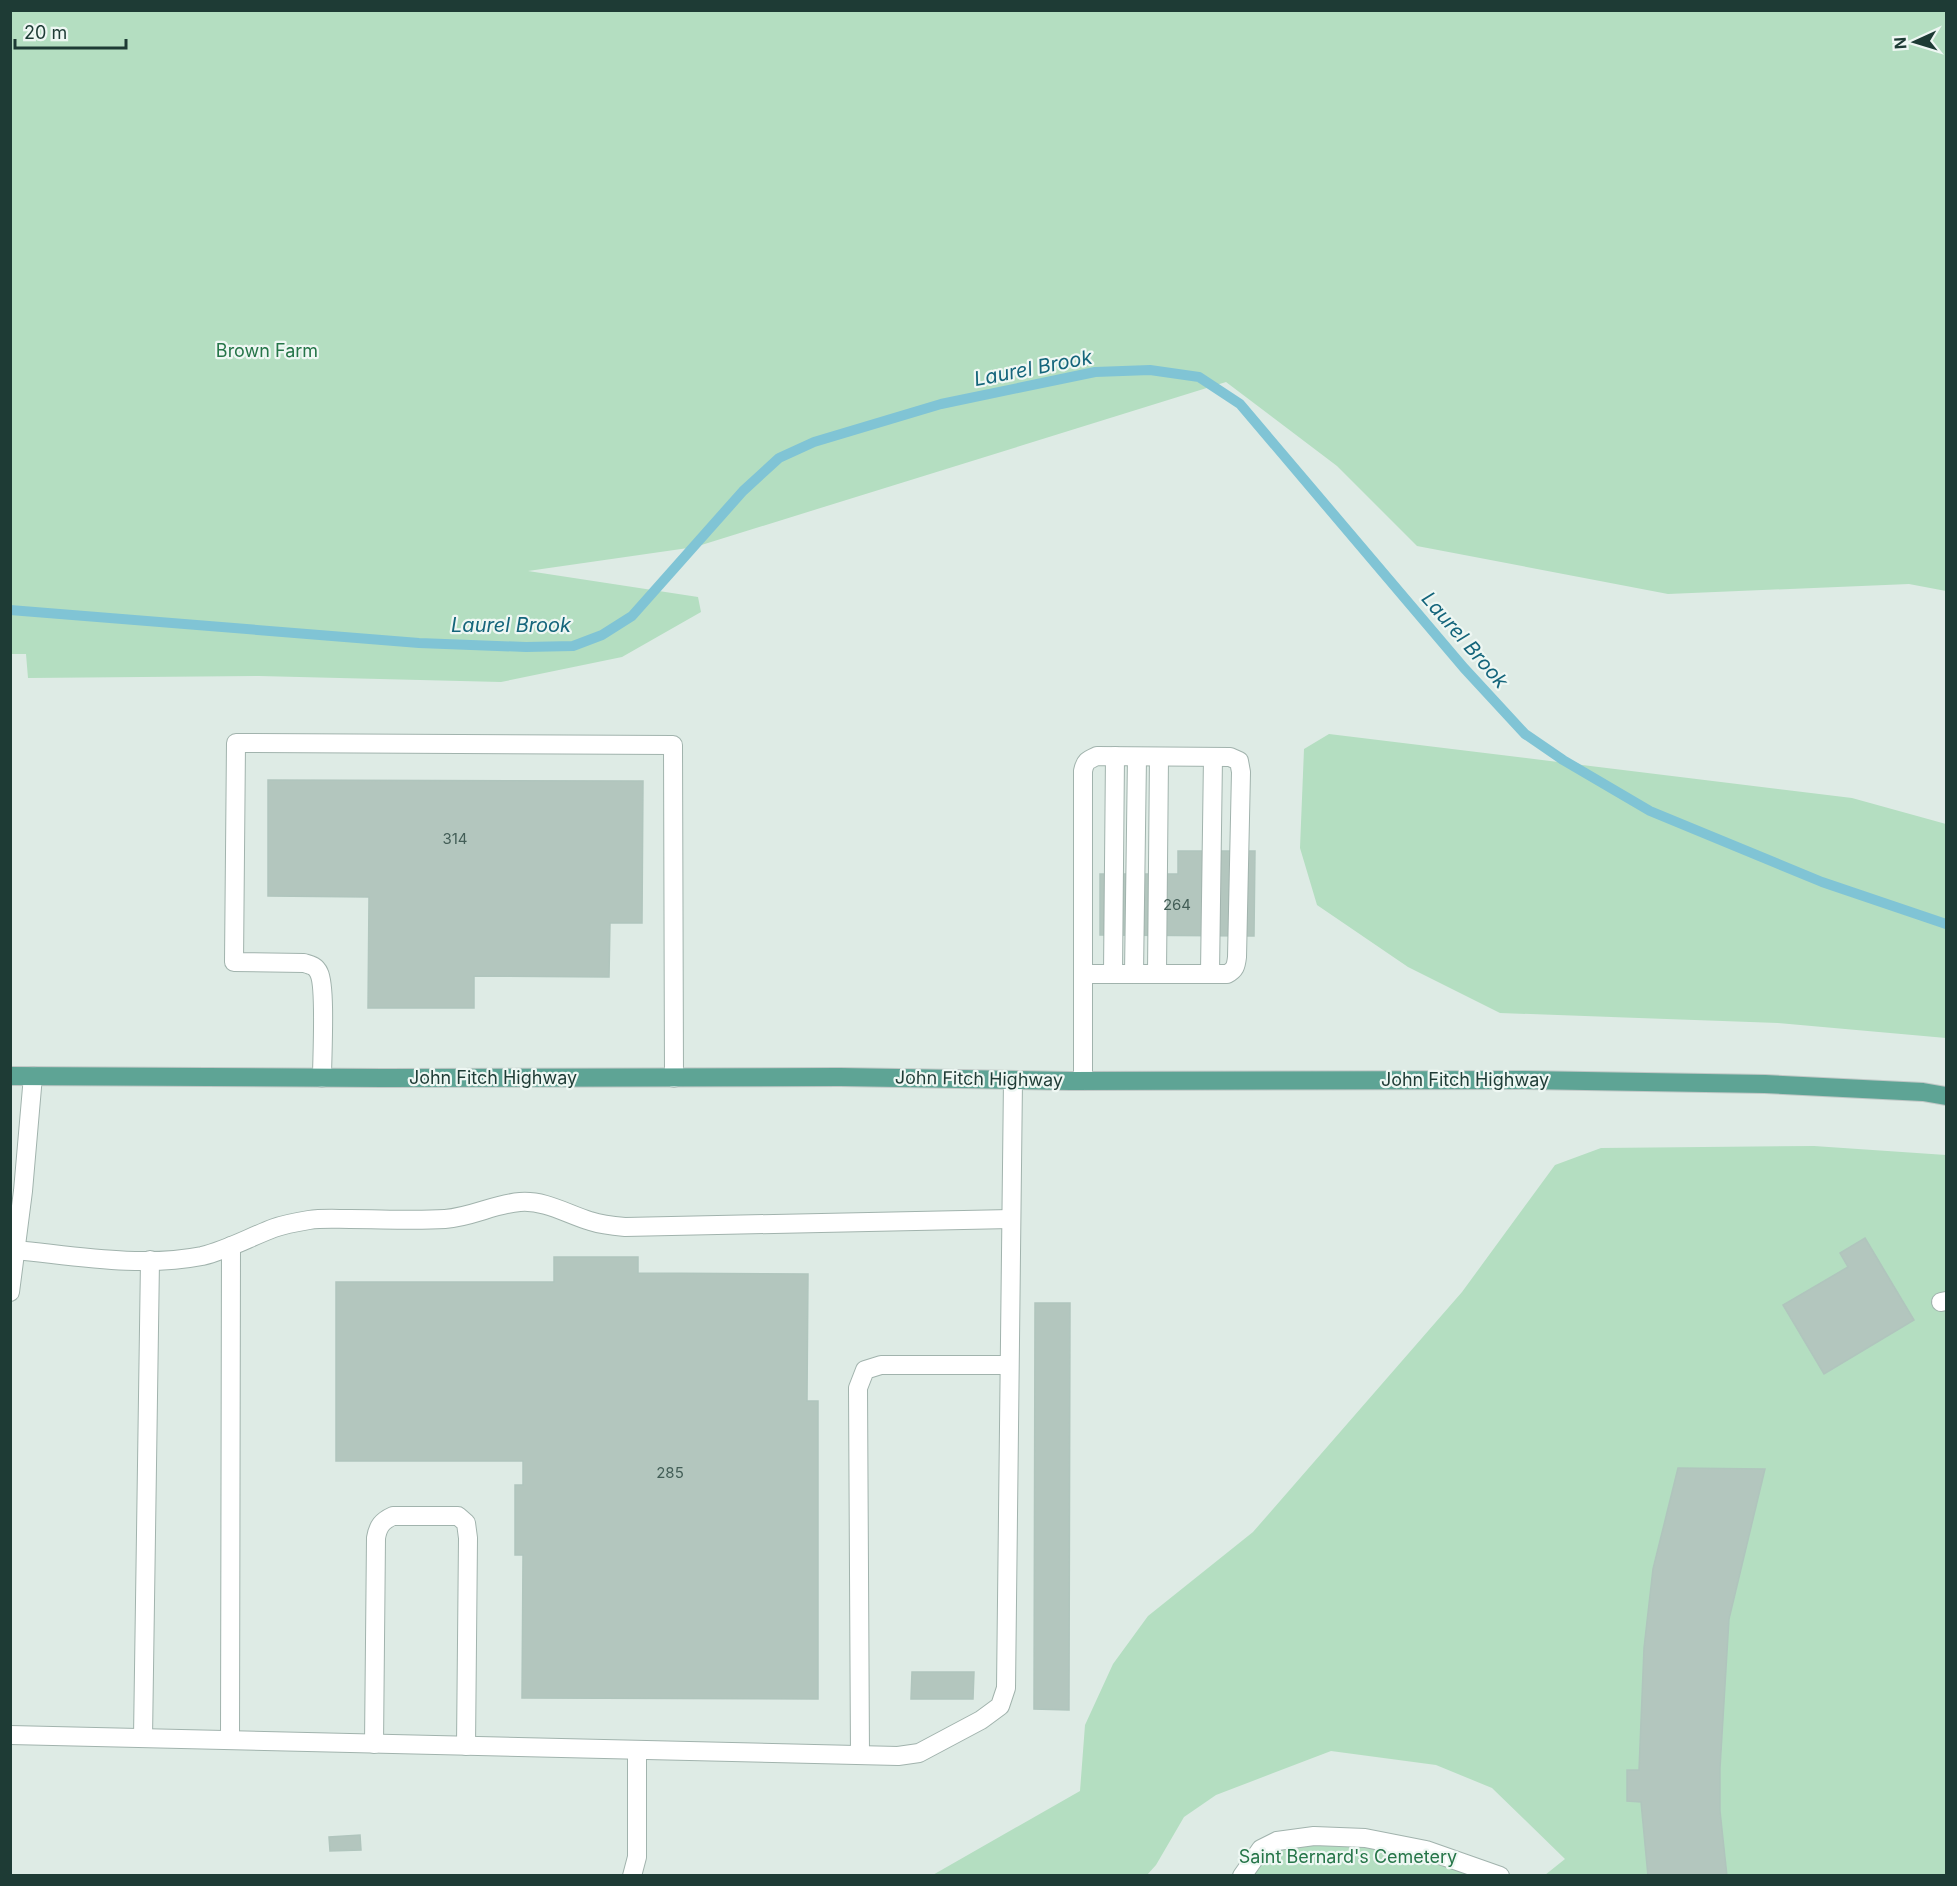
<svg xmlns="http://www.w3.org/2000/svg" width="1957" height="1886" font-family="Inter,sans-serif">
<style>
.green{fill:#b4dec1}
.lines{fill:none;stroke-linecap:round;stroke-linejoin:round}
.stream{stroke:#80c4d5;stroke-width:10}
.building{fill:#b3c6be;stroke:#b0c5bd;stroke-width:1.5}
.minor-casing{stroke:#a1b3ad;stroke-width:20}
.major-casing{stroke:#c0c8c6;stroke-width:20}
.minor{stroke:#fff;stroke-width:18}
.major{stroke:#5ea495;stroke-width:18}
.labels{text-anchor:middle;stroke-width:4.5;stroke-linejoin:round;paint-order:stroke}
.number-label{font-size:15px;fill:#435e57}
.park-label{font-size:18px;fill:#257548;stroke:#eef7f3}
.street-label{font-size:18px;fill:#1e3b35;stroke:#eef7f3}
.water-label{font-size:20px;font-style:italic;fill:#14657b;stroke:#eef7f3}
</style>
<rect width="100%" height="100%" fill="#deebe5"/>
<g class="green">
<polygon points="10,11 1946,11 1946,591 1909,584 1668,594 1417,546 1337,466 1226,382 695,547 528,571 698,597 701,612 622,657 501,682 259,676 28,678 26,654 10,654"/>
<polygon points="1329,734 1852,798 1946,824 1946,1038 1778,1023 1500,1013 1408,967 1317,905 1300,848 1304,749"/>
<polygon points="1814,1146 1946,1155 1946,1875 1545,1875 1565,1859 1492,1788 1436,1765 1331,1751 1216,1795 1184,1817 1156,1865 1147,1875 931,1876 1080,1791 1085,1725 1113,1664 1148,1616 1253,1532 1462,1292 1555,1165 1601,1148"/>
<polygon points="1365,1838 1500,1876 1242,1876 1261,1849"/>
</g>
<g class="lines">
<polyline class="stream" points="10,610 419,643 526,647 573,646 602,635 632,616 743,491 779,458 814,442 941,404 1095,372 1150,370 1199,377 1240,404 1464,668 1525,734 1563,760 1650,811 1822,882 1946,924"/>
</g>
<g class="building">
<polygon points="268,780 643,781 642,923 610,923 609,977 474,976 474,1008 368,1008 369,897 268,896"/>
<polygon points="1178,851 1255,851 1254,936 1100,935 1100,874 1178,874"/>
<polygon points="1865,1238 1914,1320 1824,1374 1783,1305 1848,1267 1840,1253"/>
<polygon points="554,1257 638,1257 638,1273 808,1274 807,1401 818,1401 818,1699 522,1698 523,1555 515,1555 515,1485 523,1485 523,1461 336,1461 336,1282 554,1282"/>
<polygon points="1035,1303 1070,1303 1069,1710 1034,1709"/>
<polygon points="1678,1468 1765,1469 1729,1619 1720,1768 1720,1811 1727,1876 1648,1876 1641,1802 1627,1801 1627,1770 1639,1770 1644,1648 1653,1569"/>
<polygon points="912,1672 974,1672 973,1699 911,1699"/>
<polygon points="360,1835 361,1850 330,1851 329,1837"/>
</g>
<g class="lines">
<g class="minor-casing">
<g id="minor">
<polyline points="1157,973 1159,757"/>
<polyline points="1210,973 1213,757"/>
<path d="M1083,974H1227C1235,970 1236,966 1237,957L1241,772L1239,761L1230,757L1097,756C1088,760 1085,761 1083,771V1081"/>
<polyline points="1113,974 1115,756"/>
<polyline points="1134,974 1137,757"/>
<path d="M322,1078C322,1058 326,987 319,973C316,966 311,965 304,963L234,962L236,743L673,745L674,1078"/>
<path d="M16,1250C76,1256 141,1268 202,1256C227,1250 250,1237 274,1228C285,1224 297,1222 309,1220C322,1218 336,1219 350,1219C381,1219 414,1221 445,1219C472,1217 494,1204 520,1202C545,1200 567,1214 590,1221C602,1225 613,1226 625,1227L1011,1219"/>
<polyline points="10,1292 23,1191 33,1076"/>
<polyline points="1941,1302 1946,1301"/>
<polyline points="10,1735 898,1756 919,1753 981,1720 1000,1706 1006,1688 1013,1080"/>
<polyline points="143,1738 150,1260"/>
<polyline points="230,1740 231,1246"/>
<path d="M374,1744L376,1538C378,1526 382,1521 393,1516H458L466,1523L468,1538L466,1746"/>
<polyline points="860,1755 858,1388 865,1370 881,1365 1009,1365"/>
<polyline points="632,1876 637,1857 637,1750"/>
<polyline points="1242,1876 1261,1849 1277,1841 1314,1836 1365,1838 1426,1850 1500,1876"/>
</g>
</g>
<g class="major-casing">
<polyline id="major" points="10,1076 383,1078 840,1077 1070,1081 1525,1080 1765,1084 1923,1092 1946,1096"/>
</g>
<use href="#minor" class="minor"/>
<use href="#major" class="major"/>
</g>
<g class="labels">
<g class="number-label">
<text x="455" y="844">314</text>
<text x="1177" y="910">264</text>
<text x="670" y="1478">285</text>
</g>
<g class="park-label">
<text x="267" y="357">Brown Farm</text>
<text x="1348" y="1863">Saint Bernard's Cemetery</text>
</g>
<g class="street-label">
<text x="493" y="1084">John Fitch Highway</text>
<text transform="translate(979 1079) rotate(1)" y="6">John Fitch Highway</text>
<text x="1465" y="1086">John Fitch Highway</text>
</g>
<g class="water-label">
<text transform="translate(1033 368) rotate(-11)" y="7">Laurel Brook</text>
<text x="511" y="632">Laurel Brook</text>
<text transform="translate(1465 640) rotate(49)" y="7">Laurel Brook</text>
</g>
</g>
<rect width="1957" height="1886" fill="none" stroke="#1e3b35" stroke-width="24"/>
<g transform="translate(1915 42) rotate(266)" stroke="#eef7f3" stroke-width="4.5" paint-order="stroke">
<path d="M0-4.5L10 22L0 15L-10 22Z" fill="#1e3b35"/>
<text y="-9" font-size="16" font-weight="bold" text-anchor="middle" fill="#1e3b35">N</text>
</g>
<path d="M15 39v9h111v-9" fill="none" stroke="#1e3b35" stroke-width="3"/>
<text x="24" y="39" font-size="18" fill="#1e3b35" stroke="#eef7f3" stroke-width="4.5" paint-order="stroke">20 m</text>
</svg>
